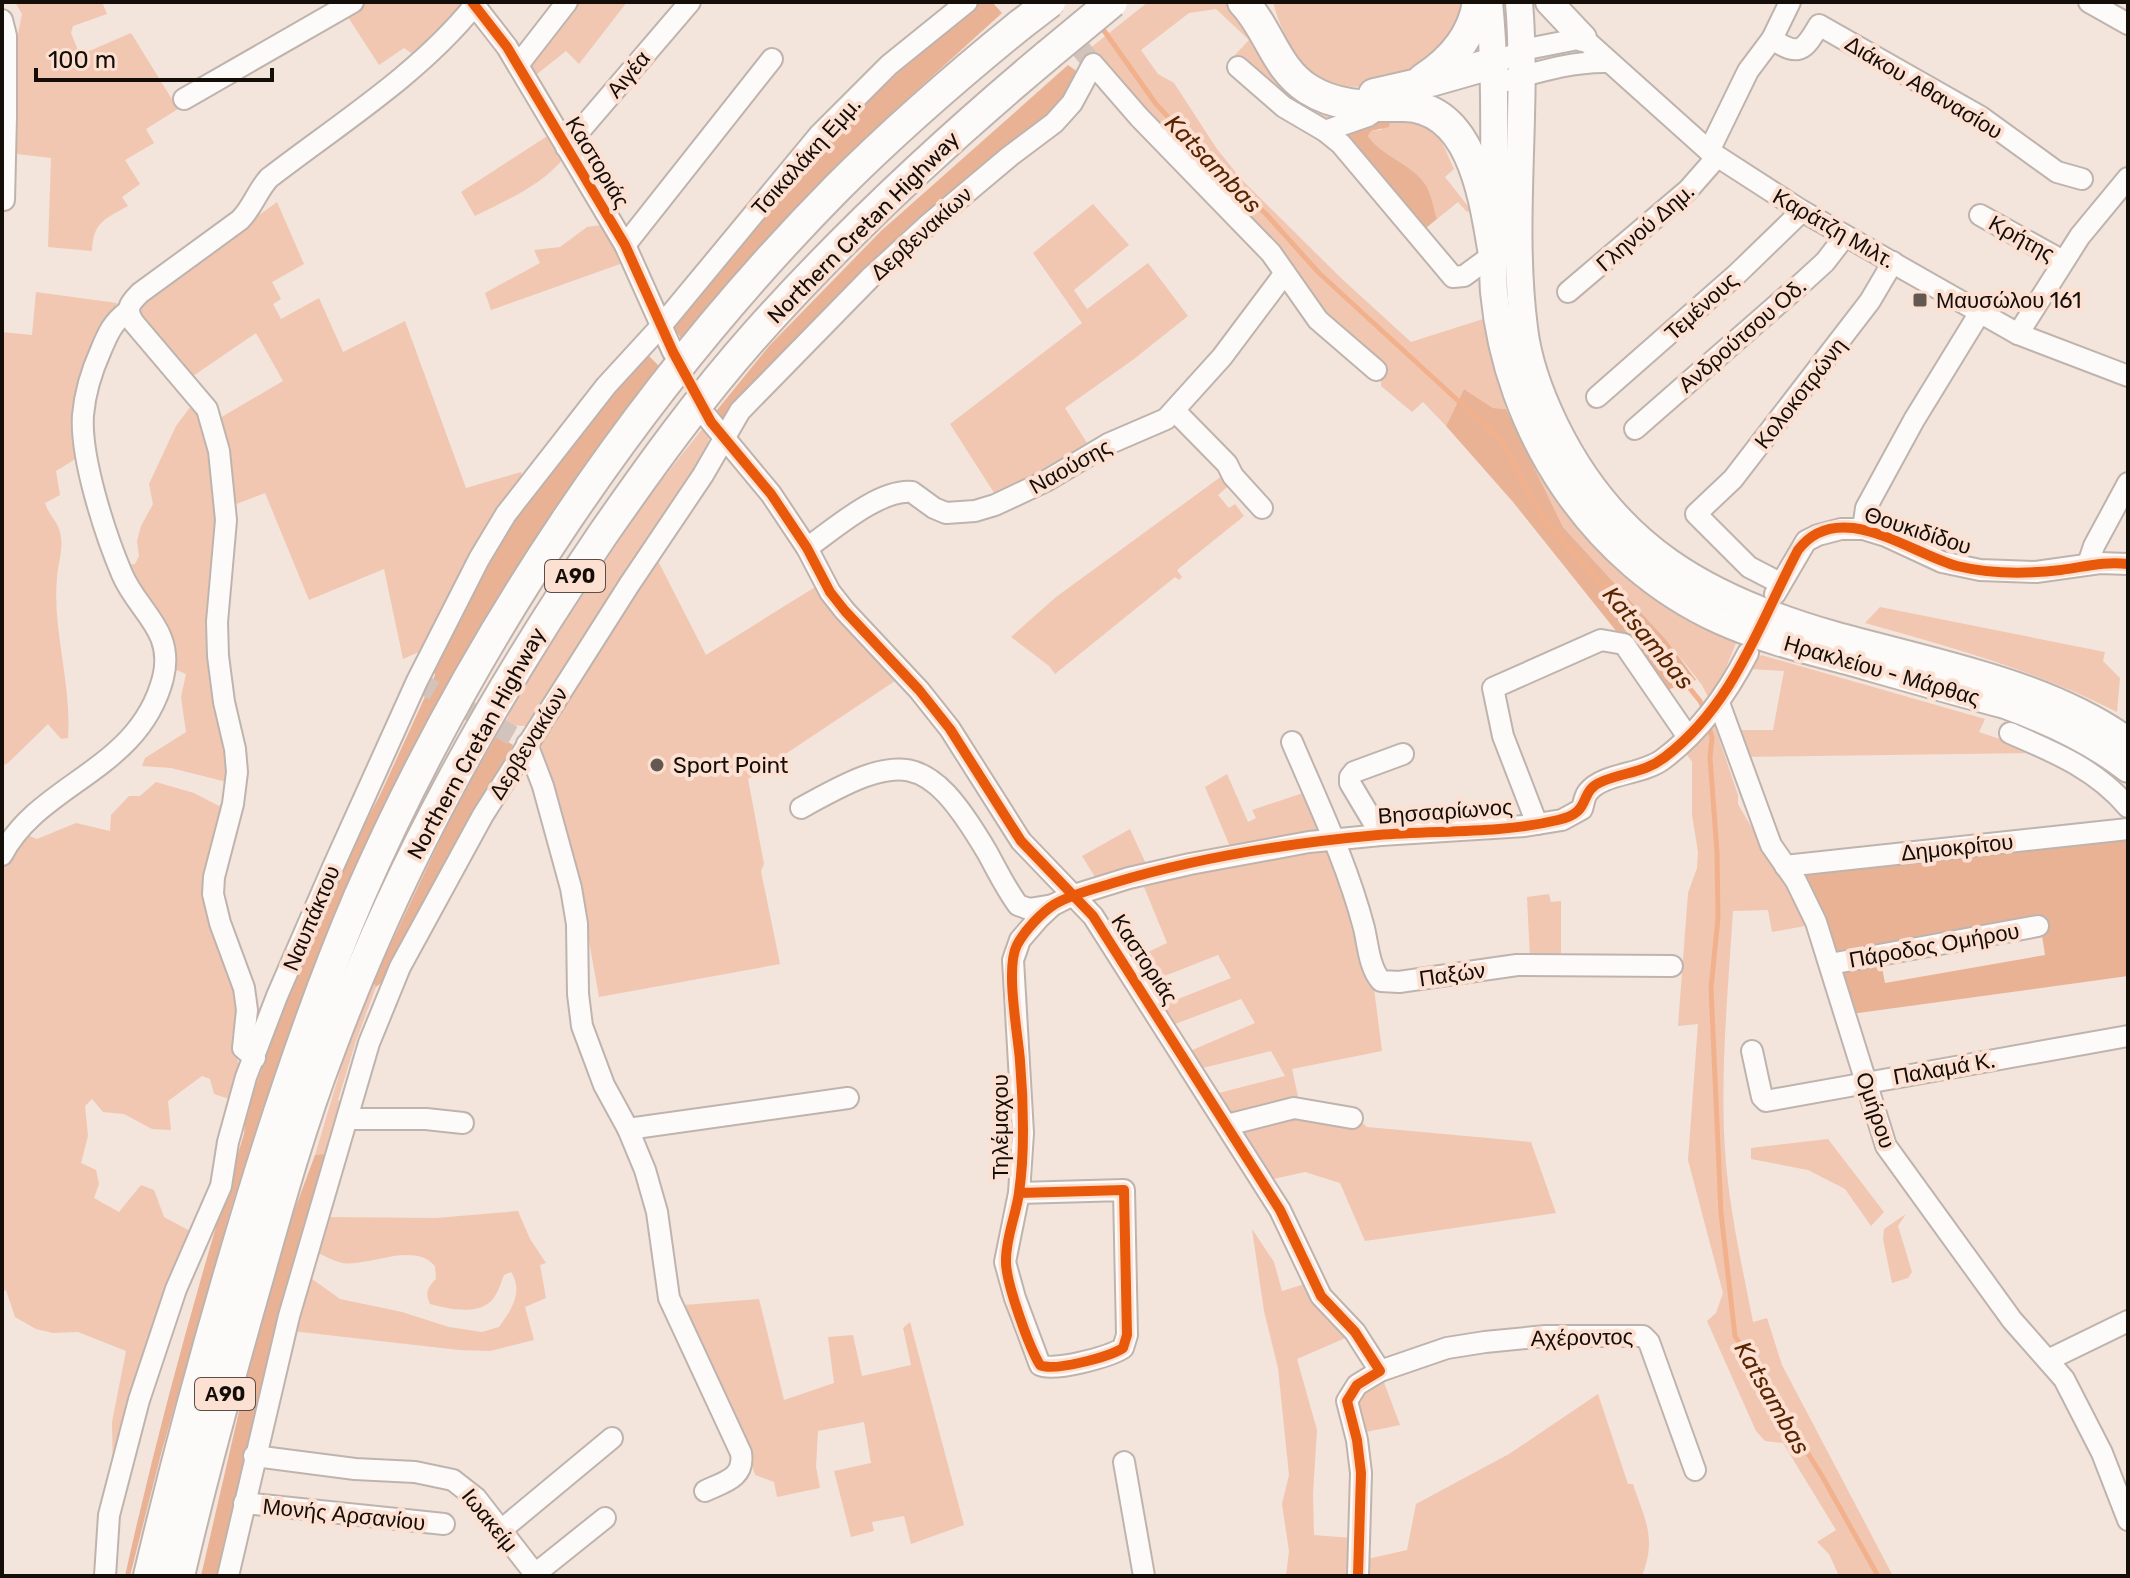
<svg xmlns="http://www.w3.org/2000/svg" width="2130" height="1578" font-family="Rubik,sans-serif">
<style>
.green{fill:#f1c7b2}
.forest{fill:#e9b295}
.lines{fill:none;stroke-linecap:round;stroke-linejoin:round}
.stream{stroke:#f2b18d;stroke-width:5}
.minor-tunnel{stroke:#d2c4bc;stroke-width:20;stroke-dasharray:20 10;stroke-linecap:butt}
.minor-casing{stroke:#bfb4ad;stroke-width:24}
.major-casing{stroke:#bfb4ad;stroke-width:30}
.highway-casing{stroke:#bfb4ad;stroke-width:34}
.minor{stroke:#fdfbfa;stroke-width:20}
.major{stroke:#fdfbfa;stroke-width:26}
.highway{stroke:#fdfbfa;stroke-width:30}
.highway-bridge-casing{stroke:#bfb4ad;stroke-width:34;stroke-linecap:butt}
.highway-bridge{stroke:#fdfbfa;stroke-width:30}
.cycleway-casing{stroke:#fce1d3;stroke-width:15}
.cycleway{stroke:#e8590c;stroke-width:10}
.poi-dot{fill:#635852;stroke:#fce1d3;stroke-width:3}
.labels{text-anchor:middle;stroke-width:8;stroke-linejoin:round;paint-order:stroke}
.shield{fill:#fce1d3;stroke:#5a4d45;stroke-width:2}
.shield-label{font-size:20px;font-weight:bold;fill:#150d08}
.street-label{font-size:22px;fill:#150d08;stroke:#fce1d3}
.poi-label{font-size:22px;fill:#150d08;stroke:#fce1d3;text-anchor:start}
.water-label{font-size:24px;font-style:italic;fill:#592400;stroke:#fce1d3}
</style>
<rect width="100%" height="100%" fill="#f3e4dc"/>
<g class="green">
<path d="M15,2H102L107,14L73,26L71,33L80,55L131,33L178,109L146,129L154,143L125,160L140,184L122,197L128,206C105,219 93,222 92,251L48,247L51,158L17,154V39L22,14Z"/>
<polygon points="365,2 460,2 460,12 414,55 404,48 379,65 346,14"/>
<polygon points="572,2 627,2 579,64 566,51 532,78 525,64"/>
<polygon points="1148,2 1226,2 1349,117 1326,124 1267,88 1233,57 1249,40 1216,9 1189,13 1141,50 1158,74 1174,83 1217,149 1241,179 1342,279 1411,342 1483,319 1506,409 1493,408 1464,389 1446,426 1423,402 1412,412 1381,386 1381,372 1336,334 1136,108 1089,49"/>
<path d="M1273,2H1468C1465,11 1462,23 1457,31C1450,41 1427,64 1417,70C1393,83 1353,94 1327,81C1296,66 1282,34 1273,2Z"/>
<path d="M1407,119C1441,131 1440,138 1454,169L1445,177L1471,210L1467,212L1458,202L1437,219C1434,209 1432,197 1427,187C1414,164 1382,157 1368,136L1371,131L1381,130L1388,120Z"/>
<path d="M552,133L565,156C544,185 506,200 475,216L461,192Z"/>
<polygon points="277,202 304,264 272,282 281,299 273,304 281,319 319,298 343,352 405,321 466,488 521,472 522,479 479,536 421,651 403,659 384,569 309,600 265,493 234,505 227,444 220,418 283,381 256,333 190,378 139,318 137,310 151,294"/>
<polygon points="1093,204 1129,245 1074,290 1087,309 1148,263 1188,316 1134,359 1065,408 1092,451 998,499 950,424 1082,323 1033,253"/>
<polygon points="602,225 623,263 491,310 485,293 540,263 534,250 560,247 587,227"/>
<path d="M36,292L117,303L105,323L77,458L56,471L60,495L45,503C49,515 56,520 59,529C65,546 58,562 57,578C52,630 72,684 68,738L61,739L48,724L8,763L2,766V332L32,335Z"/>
<path d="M194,402L207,420L220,486L221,512L213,568L207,638L209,679L213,703L229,744L233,766L229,801L220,841L212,861L209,884L213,919L238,983L241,1021C223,1036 238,1050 239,1068C239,1078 232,1090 229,1099L214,1094L210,1079L202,1076L168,1101L171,1130L152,1129L124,1114L103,1112L92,1099L85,1106L88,1136L81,1163L96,1170L99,1184L94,1198L119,1212L141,1185L154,1190L164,1217L190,1231L168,1284L113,1474L112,1422L126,1351L78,1332L53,1333L36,1329L15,1317L6,1290L2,1292V865L14,844L27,835L37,839L76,823L110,831L111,815L129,796H140L156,782L194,793L219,806L227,797V782L171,768L142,766L145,758L186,732L181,697L186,674L172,668L168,635L159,611L144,595L125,565L135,564L139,556L137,541L141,526L153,504L149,484L176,426Z"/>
<polygon points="703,428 709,436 707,459 527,726 504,725 522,687 645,501"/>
<path d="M1530,458C1550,490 1571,521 1596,549C1635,590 1686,617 1736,643L1719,685L1709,699L1702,685L1668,642L1563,527Z"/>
<polygon points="1226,473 1233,482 1218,495 1229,508 1235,504 1244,516 1177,570 1182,577 1179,580 1175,577 1055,674 1049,666 1011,637 1056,597"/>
<polygon points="656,557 706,655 820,584 895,681 748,779 764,864 761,871 780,964 599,997 583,908 539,739"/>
<path d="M1880,607L2105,652L2103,661L2120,678L2117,712C2037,671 1951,647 1865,623Z"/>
<polygon points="1761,655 1985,719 1979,732 2042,753 1742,757 1733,730 1773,730 1784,671 1750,669"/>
<path d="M1714,724L1738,795V804L1767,854L1791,889L1805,926L1772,932L1768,910L1733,911C1728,990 1720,1072 1725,1151C1729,1209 1742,1265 1753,1322L1767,1318L1782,1365L1893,1576H1839L1829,1554L1817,1542L1836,1530L1783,1443L1765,1441L1756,1431L1707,1321L1716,1313L1723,1293L1688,1160L1698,1024L1678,1026L1688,893L1697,868L1698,852L1692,815V762L1684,750Z"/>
<polygon points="1227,774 1248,822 1256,818 1252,810 1306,792 1322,834 1231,849 1205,787"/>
<polygon points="1130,829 1147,866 1097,880 1082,856"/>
<polygon points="1328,848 1373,981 1382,1051 1292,1069 1299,1101 1230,1118 1215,1094 1285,1076 1271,1051 1199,1069 1188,1052 1255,1023 1241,999 1170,1026 1158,1007 1231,978 1218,955 1144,984 1129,961 1167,943 1142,882"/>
<polygon points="1549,894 1551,902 1561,901 1561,958 1530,958 1527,897"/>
<polygon points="373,982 376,987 356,1041 338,1100 343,1103 327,1161 322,1154 315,1155 344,1058"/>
<polygon points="1293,1113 1360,1121 1367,1127 1531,1142 1556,1213 1365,1241 1340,1183 1305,1172 1269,1180 1238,1128"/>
<polygon points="1828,1139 1884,1212 1871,1226 1845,1189 1808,1170 1751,1159 1751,1148"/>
<path d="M518,1211L530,1239L546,1263L540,1265L546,1298L525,1307L534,1340L490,1351L459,1350L292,1331L308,1276L340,1299L402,1312L449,1327L482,1332L499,1327C511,1310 524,1292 511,1272L504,1275C501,1283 498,1293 493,1299C479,1316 448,1309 430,1304C425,1293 427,1288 436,1279L435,1266C413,1241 370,1267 342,1263C334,1261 325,1256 318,1253L326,1217L436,1218Z"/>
<polygon points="1906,1214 1898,1226 1912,1272 1908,1278 1892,1283 1883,1239 1884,1229"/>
<polygon points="1252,1229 1274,1262 1282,1291 1308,1283 1350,1336 1297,1359 1317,1430 1313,1494 1314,1535 1352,1538 1352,1576 1286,1576 1289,1551 1282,1504 1289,1475 1278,1368 1264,1311"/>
<polygon points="759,1299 784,1400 834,1383 828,1337 853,1335 862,1376 911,1365 903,1328 910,1322 964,1525 911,1544 904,1516 872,1522 874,1531 851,1537 834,1471 871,1463 864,1422 818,1431 816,1467 820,1488 777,1497 774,1482 755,1475 736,1417 684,1305"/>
<polygon points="1382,1377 1400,1425 1361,1433 1355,1398"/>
<path d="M1598,1394L1628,1484H1633C1645,1521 1657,1537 1642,1576H1363V1560L1407,1550L1416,1504L1509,1454Z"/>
</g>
<g class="forest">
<polygon points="980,2 992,2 1002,13 883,121 684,342 671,324 828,139 919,53"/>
<polygon points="1068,65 1079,73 1066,97 1032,134 721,423 713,415 769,346 881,231"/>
<path d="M1388,120L1390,123L1389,127L1371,131L1368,136C1382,157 1414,164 1427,187C1432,197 1434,209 1437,219L1421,232L1336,133Z"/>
<path d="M646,353L659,366L567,492L519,568L305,1001L263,1107L231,1208L161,1454L130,1576H125C158,1427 199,1280 244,1134L246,1112L264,1063L286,990L337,876L380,795L435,675L433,668L493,546L533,488Z"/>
<polygon points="1464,389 1493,408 1506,409 1563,527 1668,642 1696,680 1664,691 1513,502 1446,426"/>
<polygon points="497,735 513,745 465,826 390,976 376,987 373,982 456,806"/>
<polygon points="2128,834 2128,976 1851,1014 1837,971 1881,962 1885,983 2045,955 2040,923 1833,956 1798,871"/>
<polygon points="323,1154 327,1161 268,1361 221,1576 201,1576 271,1273 315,1155"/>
</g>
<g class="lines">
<g class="stream">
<polyline points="1100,25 1156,104 1206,158 1266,214 1319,273 1502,441 1544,521 1628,612 1700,701 1704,709"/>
<polyline points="1708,723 1712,738 1710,757 1717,852 1718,918 1711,988 1721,1213 1735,1336 1822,1476 1878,1576"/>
</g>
<g class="minor-tunnel">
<polyline points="1043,2 1093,64"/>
<polyline points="417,681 527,744"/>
</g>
<g class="minor-casing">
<g id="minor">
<polyline points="472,2 507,47 625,245 673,352"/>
<polyline points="2089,2 2128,24"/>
<polyline points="2,20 6,36 6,116 2,115"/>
<path d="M1772,39C1799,57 1804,51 1819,25L1981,117L2057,172L2082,179"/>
<polyline points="1494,63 1527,49 1583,38 1709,151 1802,211 2018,334 2128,376"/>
<polyline points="518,65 567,2"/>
<polyline points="1238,67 1284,107 1325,131 1341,144 1453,277 1464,276 1494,254"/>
<path d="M1495,84C1532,74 1569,61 1608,62"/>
<polyline points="184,99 353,2"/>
<polyline points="1325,131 1368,116 1380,108"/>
<polyline points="566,147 690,2"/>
<polyline points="1709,151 1748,71 1772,39 1790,2"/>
<polyline points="4,200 6,116"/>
<polyline points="1980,215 2063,261"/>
<polyline points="625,245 772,59"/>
<polyline points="1568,292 1688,190 1717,157"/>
<polyline points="2018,334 2080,236 2128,178"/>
<polyline points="1597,397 1737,274 1802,211"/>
<polyline points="1175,411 1227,464 1233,476 1262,508"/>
<polyline points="707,417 771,494 807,548 830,592 845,611 919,690 950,729 1021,841 1093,916 1280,1210 1321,1296 1355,1332 1380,1371 1357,1385 1347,1401 1357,1440 1361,1473 1358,1576"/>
<polyline points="1635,429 1802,283 1825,262 1845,236"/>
<polyline points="1863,529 1866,508 1914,420 1979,314"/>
<path d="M807,548C834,529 879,489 912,492L934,508L946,513L975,511L995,505L1046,481L1108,444L1166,419L1222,357L1285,273"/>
<polyline points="2088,564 2094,546 2128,483"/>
<polyline points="1780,583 1749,567 1696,514 1733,479 1870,301 1893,262"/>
<polyline points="1775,594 1806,541 1818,535 1841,529 1863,529 1886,536 1942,562 1980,570 2036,572 2100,563 2128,564"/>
<polyline points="1719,703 1771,845 1796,881 1816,922 1886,1146 2012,1320 2064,1379 2102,1453 2128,1520"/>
<path d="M2010,733C2054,752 2096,769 2128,807"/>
<path d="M1292,742C1318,803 1347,863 1364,928C1368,945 1369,967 1381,981L1399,982L1517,965L1672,966"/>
<path d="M527,744L543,786L571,888L577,924L578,994L582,1026L604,1085L628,1129L645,1170L657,1212L669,1298L741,1453C745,1478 724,1482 705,1491"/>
<path d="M801,808C901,752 926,749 987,852C997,870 1006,889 1018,905L1029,909L1053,905"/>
<polyline points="1537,824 1503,736 1493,688 1601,640 1624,644 1688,737"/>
<polyline points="1381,835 1350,783 1350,777 1354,772 1403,754"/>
<path d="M2,855C40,782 139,771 163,678C175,630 138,612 122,574C105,534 80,457 83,415C85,392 92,370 101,350C108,333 113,322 128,311"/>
<polyline points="1785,866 2128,829"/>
<polyline points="1830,964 2038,926"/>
<polyline points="1752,1051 1762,1097 1766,1101 2128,1036"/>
<path d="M255,1058L243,1048L247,1010L244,988L220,923L213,894L214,877L233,804L237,772L235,749L224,702L218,656L217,622L226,520L219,451L207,409L134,323C125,309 129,304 140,293L240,220C253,207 257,191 269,178C339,124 418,75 474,6"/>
<polyline points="347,1119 426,1119 463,1123"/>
<polyline points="1227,1125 1294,1108 1352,1118"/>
<polyline points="628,1129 848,1098"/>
<path d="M1019,1193L1124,1190L1127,1335L1123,1348C1109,1357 1053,1372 1040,1365L1015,1298L1005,1262L1019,1193L1023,1133L1013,960L1020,940L1039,918L1053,905L1071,896L1129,878L1190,864L1309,842L1381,835L1525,826L1562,820L1582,809C1584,803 1584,797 1588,792C1603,773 1641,775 1662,760C1700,732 1727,694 1748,653"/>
<polyline points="2048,1360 2128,1321"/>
<polyline points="1380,1371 1447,1348 1485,1342 1546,1336 1643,1336 1649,1342 1695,1470"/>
<polyline points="254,1456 355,1469 415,1472 453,1480 476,1498 535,1574 605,1518"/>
<polyline points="1124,1462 1144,1576"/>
<polyline points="244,1503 444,1524"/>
<polyline points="500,1531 612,1438"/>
<polyline points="105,1576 109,1515 139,1400 176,1289 221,1186 228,1142 246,1077 277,996 333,867 417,681 479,559 506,514 606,386 661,326 820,134 889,65 967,2"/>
<polyline points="228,1576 289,1316 369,1043 400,967 483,815 629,585 703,475 740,411 870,278 929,224 1010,156 1054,123 1072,103 1093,64 1139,117 1271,253 1318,320 1376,370"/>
</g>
</g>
<g class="major-casing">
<g id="major">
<path d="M1489,2C1496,71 1494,139 1494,208C1494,236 1492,264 1494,292C1507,431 1592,563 1721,621C1761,639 1805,650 1847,661C1900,676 1952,691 2005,705C2049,721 2091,740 2128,769"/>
<path d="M1519,2C1528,110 1510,220 1524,328C1528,363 1540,394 1555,425C1615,548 1708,599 1834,635C1930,662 2047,682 2128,741"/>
<polyline points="1549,2 1583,38"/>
</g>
</g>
<g class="highway-casing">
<g id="highway">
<path d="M1243,2C1269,29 1275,68 1308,89C1338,108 1370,106 1403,106C1474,106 1485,203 1494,254"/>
<path d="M1423,79C1451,61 1473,36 1478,2"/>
<polyline points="1374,94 1431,81 1494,63"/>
<path d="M149,1576C179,1449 214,1322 252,1197C283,1096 317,995 359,897C473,637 637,391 836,189C894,131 956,77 1020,25"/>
<path d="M179,1576C202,1476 229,1379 257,1281C279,1203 301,1124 330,1049C400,862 491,699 603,534C651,465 700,397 756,334C846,233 944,142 1048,55"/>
</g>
</g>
<use href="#minor" class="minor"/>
<use href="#major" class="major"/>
<use href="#highway" class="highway"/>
<g class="highway-bridge-casing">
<g id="highway-bridge">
<polyline points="1020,25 1050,2"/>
<polyline points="1048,55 1112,2"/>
</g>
</g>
<use href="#highway-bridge" class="highway-bridge"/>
<g class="cycleway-casing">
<g id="cycleway">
<polyline points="472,2 507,47 625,245 673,352 711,422 771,494 807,548 830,592 845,611 919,690 950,729 1021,841 1093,916 1280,1210 1321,1296 1355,1332 1380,1371 1357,1385 1347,1401 1357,1440 1361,1473 1358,1576"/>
<path d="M1019,1193L1124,1190L1127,1335L1123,1348C1109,1357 1053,1372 1040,1365C1029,1347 1005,1281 1006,1260C1006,1237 1016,1215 1019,1193C1022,1172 1023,1151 1023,1130C1023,1107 1022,1084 1020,1061C1018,1034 1005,968 1017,945C1025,930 1041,913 1055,904C1072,894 1094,889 1113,883C1199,857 1289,843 1378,835C1437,830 1500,834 1558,820C1594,812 1577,792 1601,782C1623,772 1645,773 1665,757C1735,703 1758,626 1798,550C1839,496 1911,554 1957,566C1990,574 2027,574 2061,570C2084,567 2104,561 2128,564"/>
</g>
</g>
<use href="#cycleway" class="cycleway"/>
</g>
<g class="poi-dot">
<rect x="1912" y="292" width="16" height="16" rx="4"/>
<circle cx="657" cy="765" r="8"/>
</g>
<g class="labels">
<g class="shield">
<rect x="545" y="560" width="60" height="32" rx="6"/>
<rect x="195" y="1378" width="60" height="32" rx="6"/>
</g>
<g class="shield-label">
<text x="575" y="583">Α90</text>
<text x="225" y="1401">Α90</text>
</g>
<g class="street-label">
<text transform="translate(628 74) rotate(-50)" y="8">Αιγέα</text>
<text transform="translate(1924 87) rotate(31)" y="8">Διάκου Αθανασίου</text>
<text transform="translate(806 156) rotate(-48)" y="8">Τσικαλάκη Εμμ.</text>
<text transform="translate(598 162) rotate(59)" y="8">Καστοριάς</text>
<text transform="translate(863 227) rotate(-45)" y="8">Northern Cretan Highway</text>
<text transform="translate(1645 227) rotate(-41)" y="8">Γληνού Δημ.</text>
<text transform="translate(1834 228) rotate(30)" y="8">Καράτζη Μιλτ.</text>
<text transform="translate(921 233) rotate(-42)" y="8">Δερβενακίων</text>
<text transform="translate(2022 238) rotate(29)" y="8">Κρήτης</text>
<text transform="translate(1701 306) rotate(-42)" y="8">Τεμένους</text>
<text transform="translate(1742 335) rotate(-41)" y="8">Ανδρούτσου Οδ.</text>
<text transform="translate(1800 393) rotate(-52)" y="8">Κολοκοτρώνη</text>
<text transform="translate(1070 466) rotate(-29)" y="8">Ναούσης</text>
<text transform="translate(1918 530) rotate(18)" y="8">Θουκιδίδου</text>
<text transform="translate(1882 670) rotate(16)" y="8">Ηρακλείου - Μάρθας</text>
<text transform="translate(476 743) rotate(-61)" y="8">Northern Cretan Highway</text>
<text transform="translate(528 743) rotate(-58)" y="8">Δερβενακίων</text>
<text transform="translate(1445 811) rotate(-4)" y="8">Βησσαρίωνος</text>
<text transform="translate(1957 847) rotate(-6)" y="8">Δημοκρίτου</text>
<text transform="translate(311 918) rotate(-67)" y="8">Ναυπάκτου</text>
<text transform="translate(1934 945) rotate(-10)" y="8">Πάροδος Ομήρου</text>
<text transform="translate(1145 959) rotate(57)" y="8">Καστοριάς</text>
<text transform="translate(1452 974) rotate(-8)" y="8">Παξών</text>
<text transform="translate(1944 1068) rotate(-10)" y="8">Παλαμά Κ.</text>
<text transform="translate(1876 1110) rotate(71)" y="8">Ομήρου</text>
<text transform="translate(1000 1127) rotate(-90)" y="8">Τηλέμαχου</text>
<text transform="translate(1582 1337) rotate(-1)" y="8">Αχέροντος</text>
<text transform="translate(344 1514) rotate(6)" y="8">Μονής Αρσανίου</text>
<text transform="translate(490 1520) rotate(51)" y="8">Ιωακείμ</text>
</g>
<g class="poi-label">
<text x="1936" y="308">Μαυσώλου 161</text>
<text x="673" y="773">Sport Point</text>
</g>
<g class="water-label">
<text transform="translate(1213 164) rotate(46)" y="8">Katsambas</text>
<text transform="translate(1648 638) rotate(50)" y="8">Katsambas</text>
<text transform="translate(1772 1398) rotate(60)" y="8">Katsambas</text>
</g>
</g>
<rect width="2130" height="1578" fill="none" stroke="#150d08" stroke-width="8"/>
<path d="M36 68v12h236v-12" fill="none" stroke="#150d08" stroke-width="4"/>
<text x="48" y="68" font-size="24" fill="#150d08" stroke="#fce1d3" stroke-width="6" paint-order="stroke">100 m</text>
</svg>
